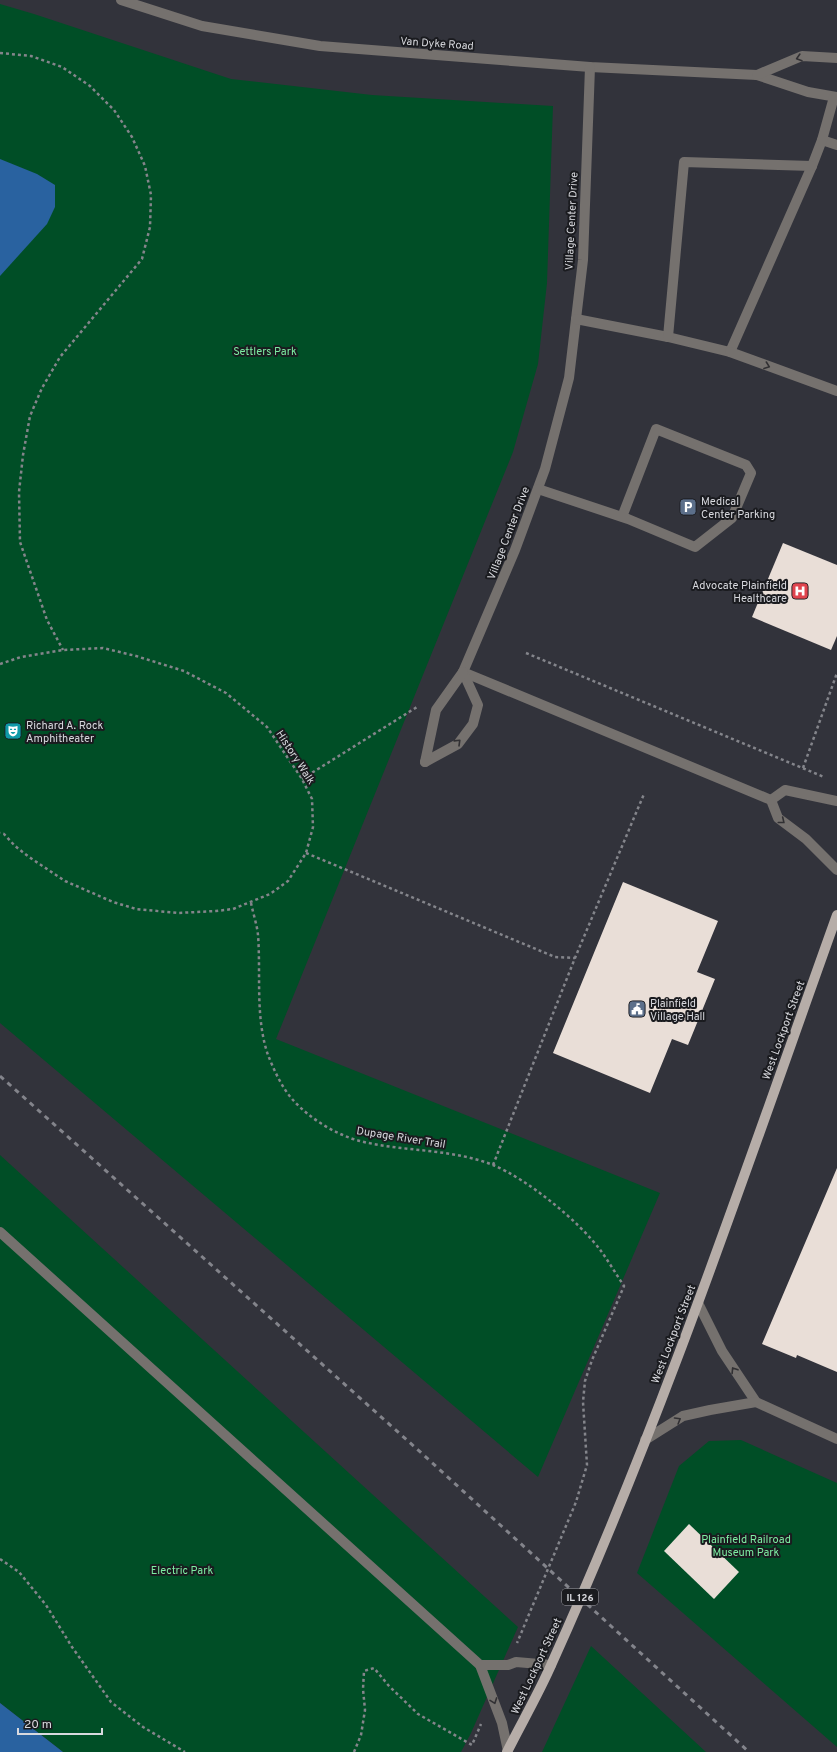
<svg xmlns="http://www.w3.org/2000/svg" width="837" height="1752" font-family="Overpass,sans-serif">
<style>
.green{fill:#004e26}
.water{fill:#2962a0}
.building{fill:#e9ded7}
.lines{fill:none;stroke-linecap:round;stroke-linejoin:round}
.path{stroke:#84858b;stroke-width:2.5;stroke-dasharray:3 3;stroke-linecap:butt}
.minor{stroke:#75716e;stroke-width:10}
.major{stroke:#b6ada8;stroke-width:10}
.rail{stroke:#83848b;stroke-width:3;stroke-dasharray:5 5;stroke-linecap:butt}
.oneway{stroke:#313033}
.labels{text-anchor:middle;stroke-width:4;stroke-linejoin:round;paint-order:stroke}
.shield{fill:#1a1b1f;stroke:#9fa0a5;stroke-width:1}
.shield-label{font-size:10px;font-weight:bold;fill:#d8d9de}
.street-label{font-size:11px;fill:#d8d9de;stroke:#1a1b1f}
.park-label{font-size:11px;fill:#7eeda3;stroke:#1a1b1f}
.poi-label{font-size:11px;fill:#d8d9de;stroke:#1a1b1f;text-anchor:start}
</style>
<rect width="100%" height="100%" fill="#32333b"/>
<g class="green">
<polygon points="0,4 34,14 231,79 372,95 553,106 547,283 538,364 513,452 276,1039 660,1193 538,1477 0,1023"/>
<polygon points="0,1155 518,1627 471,1733 461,1752 63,1752 0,1703"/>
<polygon points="741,1440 837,1483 837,1747 637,1573 679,1466 709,1441"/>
<polygon points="591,1646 706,1752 707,1752 542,1752"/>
</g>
<g class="water">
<polygon points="0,159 37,174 55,185 55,207 47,224 0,276"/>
<polygon points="0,1703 63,1752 0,1752"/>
</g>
<g class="building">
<polygon points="783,543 837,565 837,636 831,650 752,617"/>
<polygon points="623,882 718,921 697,972 715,979 688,1045 672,1039 650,1093 553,1053"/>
<polygon points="837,1168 837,1372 797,1355 796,1358 762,1344"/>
<polygon points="689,1524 739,1572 714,1599 664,1551"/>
</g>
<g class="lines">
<g class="path">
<polyline points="0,53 31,56 62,67 90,86 114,110 132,137 145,166 151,195 150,227 142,259 60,357 42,388 30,416 23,455 19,492 20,542 47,620 63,650"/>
<polyline points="526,653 824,777"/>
<polyline points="0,664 21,657 63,650 103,648 136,656 184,671 226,693 267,727 302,779 312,799 313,827 306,853 288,881 270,894 233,909 216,911 178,913 136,909 113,902 65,881 29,857 15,846 4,834 0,833"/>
<polyline points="803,768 837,673"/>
<polyline points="302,779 417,707"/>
<polyline points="306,853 555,957 575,958"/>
<path d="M251,903C253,913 257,925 258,935C261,975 255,1017 268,1055C274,1070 282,1088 293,1100C309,1118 336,1135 360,1141C403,1152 450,1148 493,1165C527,1179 579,1221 601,1251C609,1262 616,1274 624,1286L592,1360L585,1381L583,1402L587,1465L576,1502L517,1643"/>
<polyline points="493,1165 575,958 644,794"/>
<polyline points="0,1559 19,1572 46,1605 72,1647 111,1702 143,1727 185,1752"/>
<polyline points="354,1752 361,1735 365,1710 363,1689 364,1671 374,1668 389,1686 418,1714 472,1745 481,1724"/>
</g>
<g class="minor">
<polyline points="121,0 202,26 320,46 590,67 757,75 808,92 837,97"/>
<polyline points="590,67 583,260 569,378 545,469 515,550 463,672 771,800 778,818 806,839 837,870"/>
<polyline points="757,75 802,56 837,58"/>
<polyline points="822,140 837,145"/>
<polyline points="576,319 668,337 730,352 812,166 822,140 834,97"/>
<polyline points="668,337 684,162 812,166"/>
<polyline points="730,352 837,391"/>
<polyline points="538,489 628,519 695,547 732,518 751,473 746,465 656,429 622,517"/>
<polyline points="425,762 458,744 473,724 478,705 463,672"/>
<polyline points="425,762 436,710 463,672"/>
<polyline points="771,800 785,790 837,801"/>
<polyline points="0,1232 480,1665 502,1723 508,1751"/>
<polyline points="698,1303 722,1351 756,1402 837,1439"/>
<polyline points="645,1440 683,1416 710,1410 756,1402"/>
<polyline points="480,1665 508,1665 516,1662 551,1665"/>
</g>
<path class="major" d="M507,1752C522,1722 539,1693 552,1663C662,1420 747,1166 837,915"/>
<polyline class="rail" points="0,1076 417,1449 749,1752"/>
</g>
<defs><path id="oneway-chevron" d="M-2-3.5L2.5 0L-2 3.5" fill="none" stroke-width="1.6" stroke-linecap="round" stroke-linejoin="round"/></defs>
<g class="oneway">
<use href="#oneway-chevron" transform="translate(799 58) rotate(163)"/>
<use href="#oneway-chevron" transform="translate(767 366) rotate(20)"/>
<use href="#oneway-chevron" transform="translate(458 742) rotate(-44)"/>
<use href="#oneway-chevron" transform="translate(782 821) rotate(39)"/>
<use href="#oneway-chevron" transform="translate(734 1370) rotate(-122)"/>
<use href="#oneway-chevron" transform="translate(678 1420) rotate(-31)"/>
<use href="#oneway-chevron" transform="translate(494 1701) rotate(70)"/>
</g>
<defs>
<g id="parking-square" transform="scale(0.9)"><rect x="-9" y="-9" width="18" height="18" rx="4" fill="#5c6f8a" stroke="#1a1b1f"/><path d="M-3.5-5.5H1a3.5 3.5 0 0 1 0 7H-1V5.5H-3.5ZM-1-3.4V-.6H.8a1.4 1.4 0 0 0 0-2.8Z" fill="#fff"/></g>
<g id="hospital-square" transform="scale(0.9)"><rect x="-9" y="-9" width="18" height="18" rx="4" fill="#e0444e" stroke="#1a1b1f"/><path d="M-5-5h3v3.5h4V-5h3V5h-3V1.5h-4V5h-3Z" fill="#fff"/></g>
<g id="theatre-square" transform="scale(0.9)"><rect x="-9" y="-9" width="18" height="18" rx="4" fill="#0f9aa8" stroke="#1a1b1f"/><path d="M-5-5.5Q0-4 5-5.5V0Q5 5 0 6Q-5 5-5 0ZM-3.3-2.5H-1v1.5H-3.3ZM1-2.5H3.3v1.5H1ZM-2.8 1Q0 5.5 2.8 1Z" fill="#fff"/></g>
<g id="civic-square" transform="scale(0.9)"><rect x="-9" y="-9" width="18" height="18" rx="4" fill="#5c6f8a" stroke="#1a1b1f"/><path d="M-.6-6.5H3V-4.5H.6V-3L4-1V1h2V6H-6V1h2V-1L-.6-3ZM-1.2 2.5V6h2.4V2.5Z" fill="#fff"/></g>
</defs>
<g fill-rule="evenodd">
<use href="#parking-square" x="688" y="507"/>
<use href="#hospital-square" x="800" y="591"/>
<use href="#theatre-square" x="13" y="731"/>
<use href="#civic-square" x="637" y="1009"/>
</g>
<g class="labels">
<rect class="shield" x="562" y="1589" width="36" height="16" rx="3"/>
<g class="shield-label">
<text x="580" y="1601">IL 126</text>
</g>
<g class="street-label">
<text transform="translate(437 43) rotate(4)" y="4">Van Dyke Road</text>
<text transform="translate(571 221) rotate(-87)" y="4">Village Center Drive</text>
<text transform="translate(508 533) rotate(-69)" y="4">Village Center Drive</text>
<text transform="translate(296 757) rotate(57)" y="4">History Walk</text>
<text transform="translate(783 1030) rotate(-70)" y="4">West Lockport Street</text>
<text transform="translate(401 1137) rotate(9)" y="4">Dupage River Trail</text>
<text transform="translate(673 1334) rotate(-69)" y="4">West Lockport Street</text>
<text transform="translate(536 1666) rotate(-65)" y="4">West Lockport Street</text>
</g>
<g class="park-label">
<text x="265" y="355">Settlers Park</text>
<text x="746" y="1543">Plainfield Railroad<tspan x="746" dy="13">Museum Park</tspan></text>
<text x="182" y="1574">Electric Park</text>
</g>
<g class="poi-label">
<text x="701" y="505">Medical<tspan x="701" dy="13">Center Parking</tspan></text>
<text x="787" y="589" text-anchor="end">Advocate Plainfield<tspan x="787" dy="13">Healthcare</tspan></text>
<text x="26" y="729">Richard A. Rock<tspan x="26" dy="13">Amphitheater</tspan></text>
<text x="650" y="1007">Plainfield<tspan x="650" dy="13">Village Hall</tspan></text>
</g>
</g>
<path d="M18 1728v6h84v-6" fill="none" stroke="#d8d9de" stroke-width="2"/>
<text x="24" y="1728" font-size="12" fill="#d8d9de" stroke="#1a1b1f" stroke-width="3" paint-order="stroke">20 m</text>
</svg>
